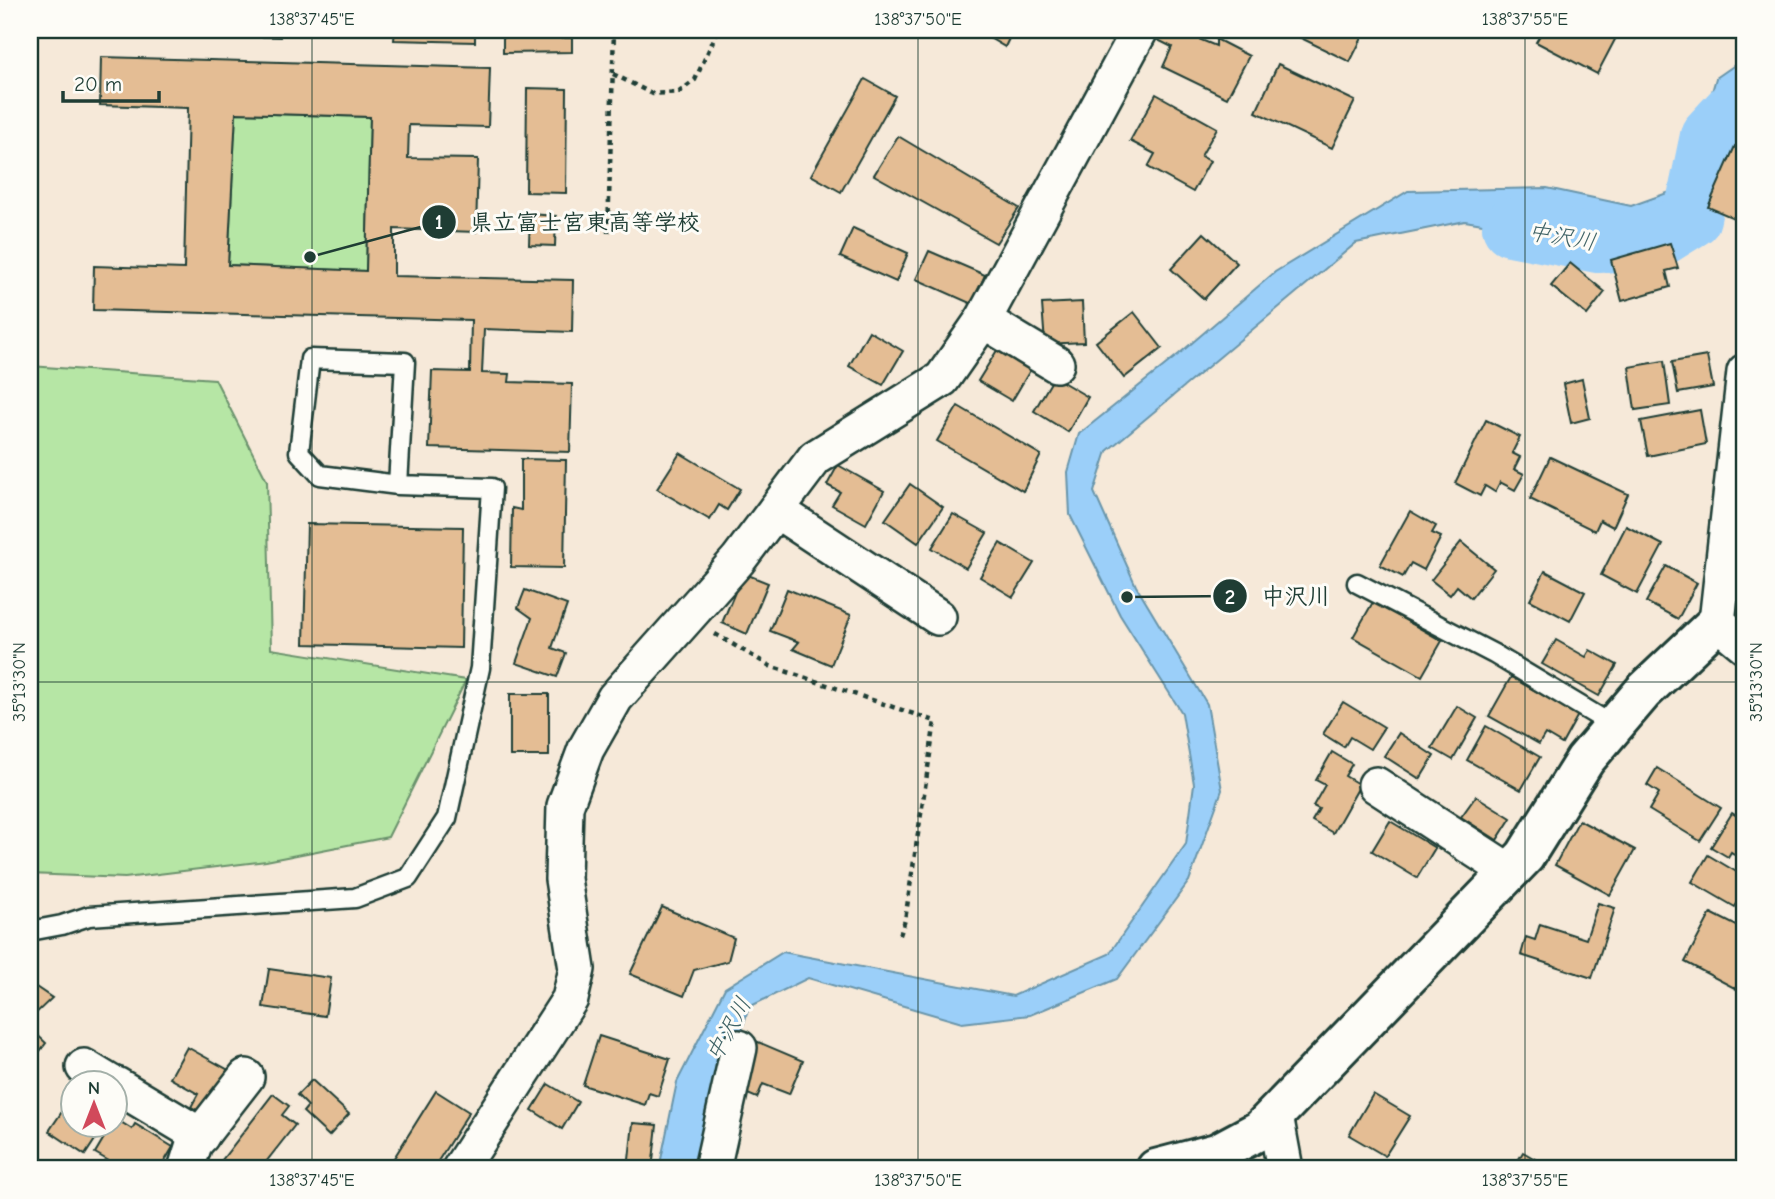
<svg xmlns="http://www.w3.org/2000/svg" width="1775" height="1199" font-family="'Comic Neue','Klee One',sans-serif">
<style>
.green{fill:#b6e6a5;stroke:#6a926c;stroke-width:2}
.water{fill:#9bcff9;stroke:#6995aa;stroke-width:2}
.lines{fill:none;stroke-linecap:round;stroke-linejoin:round}
.river{stroke:#9bcff9;stroke-width:58}
.building{fill:#e4bd94;stroke:#1f3d34;stroke-width:2;fill-rule:evenodd}
.lane-casing{stroke:#1f3d34;stroke-width:23}
.street-casing{stroke:#1f3d34;stroke-width:40}
.secondary-casing{stroke:#1f3d34;stroke-width:44}
.path{stroke:#1f3d34;stroke-width:4.5;stroke-dasharray:5 5;stroke-linecap:butt}
.lane{stroke:#fdfcf7;stroke-width:18}
.street{stroke:#fdfcf7;stroke-width:35}
.secondary{stroke:#fdfcf7;stroke-width:38}
.ticks{fill:none;stroke:#1f3d34;stroke-width:2;stroke-opacity:0.45}
.labels{text-anchor:middle;stroke-width:6;stroke-linejoin:round;paint-order:stroke}
.water-label{font-size:23px;font-style:italic;fill:#3e6265;stroke:#fdfcf7}
.leader{fill:none;stroke:#1f3d34;stroke-width:2.5}
.callout-dot{fill:#1f3d34;stroke:#fdfcf7;stroke-width:2.5}
.mark-label{font-size:21px;text-anchor:middle;font-weight:bold;fill:#fff}
.callout-label{font-size:23px;text-anchor:middle;font-weight:bold;fill:#1f3d34;stroke:#fdfcf7;stroke-width:6;stroke-linejoin:round;paint-order:stroke}
.neatline{fill:none;stroke:#1f3d34;stroke-width:2.5}
.ticks-label{font-size:18px;text-anchor:middle;fill:#1f3d34}
</style>
<rect width="100%" height="100%" fill="#f6e9d9"/>
<filter id="ink" filterUnits="userSpaceOnUse"><feTurbulence type="fractalNoise" baseFrequency=".0143" numOctaves="2"/><feDisplacementMap in="SourceGraphic" scale="14" xChannelSelector="R" yChannelSelector="G"/><feConvolveMatrix kernelMatrix="1 2 1 2 8 2 1 2 1" color-interpolation-filters="sRGB"/></filter>
<g filter="url(#ink)">
<g class="green">
<polygon points="236,113 370,117 366,271 228,265"/>
<polygon points="30,366 215,379 267,481 271,649 466,680 388,837 266,861 125,878 30,874"/>
</g>
<g class="water">
<polygon points="30,30 37,30 35,70 30,70"/>
<polygon points="1745,58 1745,108 1701,206 1672,230 1589,242 1465,221 1356,243 1107,451 1094,492 1136,586 1207,704 1222,790 1189,881 1117,979 1030,1015 962,1023 808,978 749,1007 698,1169 659,1169 677,1082 725,988 783,952 1013,996 1109,954 1186,844 1194,784 1182,713 1120,615 1070,515 1068,472 1079,434 1179,354 1275,272 1408,191 1547,188 1631,206 1684,187 1716,78"/>
</g>
<g class="lines">
<polyline class="river" points="1511,227 1598,244 1655,241 1692,218 1709,136 1745,97"/>
</g>
<g class="building">
<polygon points="233,30 280,30 280,37 233,36"/>
<polygon points="395,30 475,30 475,42 394,40"/>
<polygon points="503,30 562,30 563,38 572,38 572,52 503,53"/>
<polygon points="976,30 1013,30 1005,47"/>
<polygon points="1159,30 1184,30 1184,33 1216,46 1216,39 1249,56 1227,98 1163,67 1172,47 1154,38"/>
<polygon points="1229,30 1247,30 1243,37"/>
<polygon points="1303,30 1366,30 1350,62 1299,37"/>
<polygon points="1543,30 1620,30 1597,74 1536,42"/>
<path d="M101,57L490,68L488,127L409,125L408,158L478,159L476,232L394,229V276L573,280L572,332L484,329L482,373L510,374L509,382L572,384L570,452L429,448L432,371L470,372L471,320L93,310L94,266L184,269L188,108L100,105ZM236,113L370,117L366,271L228,265Z"/>
<polygon points="1278,64 1355,101 1332,148 1256,112"/>
<polygon points="865,79 895,96 841,192 811,175"/>
<polygon points="527,88 567,89 566,193 526,192"/>
<polygon points="30,94 36,94 35,126 30,126"/>
<polygon points="1156,94 1217,128 1201,156 1210,161 1193,192 1148,167 1155,154 1130,141"/>
<polygon points="898,136 1019,208 996,243 874,175"/>
<polygon points="1735,146 1745,150 1745,218 1743,222 1708,207"/>
<polygon points="530,214 556,216 555,246 529,245"/>
<polygon points="853,228 908,253 896,282 840,257"/>
<polygon points="1204,233 1237,263 1204,299 1171,269"/>
<polygon points="1670,243 1678,268 1666,271 1670,287 1622,301 1611,260"/>
<polygon points="929,251 985,275 972,304 916,279"/>
<polygon points="1570,263 1605,292 1587,315 1551,286"/>
<polygon points="1082,302 1084,342 1045,344 1042,304"/>
<polygon points="1134,312 1162,348 1124,378 1096,342"/>
<polygon points="869,331 903,351 883,385 849,366"/>
<polygon points="999,347 1032,367 1012,401 978,381"/>
<polygon points="1707,356 1713,387 1678,393 1672,362"/>
<polygon points="1664,361 1670,405 1635,410 1629,367"/>
<polygon points="1054,377 1088,397 1068,432 1034,411"/>
<polygon points="1582,379 1590,418 1571,423 1563,384"/>
<polygon points="958,406 1041,455 1023,491 937,441"/>
<polygon points="1700,410 1706,444 1648,456 1641,421"/>
<polygon points="1486,420 1520,437 1512,453 1520,457 1514,469 1524,474 1515,490 1500,482 1495,492 1485,486 1480,496 1455,483"/>
<polygon points="680,453 740,489 727,510 719,505 710,520 657,489"/>
<polygon points="1550,457 1628,494 1613,527 1600,520 1595,531 1530,499"/>
<polygon points="521,459 566,460 564,568 511,567 512,508 521,510"/>
<polygon points="838,465 884,491 866,524 832,505 840,492 827,485"/>
<polygon points="910,484 943,507 918,543 885,520"/>
<polygon points="1410,511 1436,526 1432,533 1441,537 1424,570 1411,563 1403,577 1380,565"/>
<polygon points="953,514 987,533 966,568 932,548"/>
<polygon points="307,524 463,527 461,648 304,644"/>
<polygon points="1626,526 1663,545 1637,594 1601,575"/>
<polygon points="1461,542 1494,569 1471,598 1457,586 1450,595 1431,580"/>
<polygon points="1000,543 1034,563 1013,597 980,577"/>
<polygon points="1666,566 1697,583 1678,619 1646,602"/>
<polygon points="1545,571 1585,592 1570,621 1530,600"/>
<polygon points="743,573 768,583 747,634 722,623"/>
<polygon points="787,589 851,615 831,665 793,649 799,642 770,631"/>
<polygon points="525,590 567,605 552,648 566,653 557,677 516,663 532,618 518,608"/>
<polygon points="1373,602 1442,641 1422,676 1353,637"/>
<polygon points="1556,640 1586,657 1590,650 1617,665 1599,696 1542,664"/>
<polygon points="1511,677 1578,715 1562,744 1545,734 1539,744 1489,716"/>
<rect x="510" y="694" width="39" height="62"/>
<polygon points="1343,702 1384,727 1370,749 1350,737 1344,747 1323,734"/>
<polygon points="1457,706 1477,718 1453,760 1432,748"/>
<polygon points="1486,726 1540,757 1521,790 1467,760"/>
<polygon points="1399,733 1434,756 1420,779 1384,756"/>
<polygon points="1332,752 1352,764 1345,776 1360,785 1333,833 1312,821 1319,809 1313,806 1325,785 1316,780"/>
<polygon points="1657,768 1721,808 1700,841 1649,810 1659,793 1647,785"/>
<polygon points="1476,796 1511,818 1497,840 1461,817"/>
<polygon points="1732,813 1745,821 1745,861 1731,852 1728,857 1711,847"/>
<polygon points="1579,820 1635,850 1610,895 1555,865"/>
<polygon points="1390,821 1435,848 1417,878 1372,851"/>
<polygon points="1708,855 1745,877 1745,890 1735,907 1692,882"/>
<polygon points="1598,903 1615,908 1592,978 1521,955 1526,937 1535,940 1540,924 1586,939"/>
<polygon points="662,907 734,938 728,961 694,970 684,996 630,974"/>
<polygon points="1711,913 1745,930 1745,982 1740,991 1685,962"/>
<polygon points="269,969 331,978 325,1016 263,1007"/>
<polygon points="30,983 52,998 30,1019"/>
<polygon points="30,1028 46,1043 30,1064"/>
<polygon points="599,1036 670,1059 658,1096 649,1093 645,1105 583,1085"/>
<polygon points="751,1039 803,1061 789,1094 763,1084 757,1098 731,1087"/>
<polygon points="187,1047 232,1072 208,1116 191,1107 198,1094 170,1078"/>
<polygon points="312,1080 349,1114 329,1136 303,1112 308,1106 297,1095"/>
<polygon points="548,1084 578,1102 562,1129 532,1110"/>
<polygon points="436,1091 469,1112 433,1169 387,1169"/>
<polygon points="74,1094 74,1126 104,1126 85,1155 49,1131"/>
<polygon points="273,1094 289,1106 282,1115 295,1125 266,1162 276,1169 215,1169"/>
<polygon points="1373,1094 1410,1116 1385,1156 1349,1135"/>
<polygon points="116,1119 132,1129 135,1124 173,1147 160,1169 104,1168 109,1161 95,1153 111,1126 116,1126"/>
<polygon points="633,1123 657,1125 652,1169 628,1169"/>
<polygon points="1523,1152 1552,1169 1513,1169"/>
</g>
<g class="lines">
<g class="lane-casing">
<g id="lane">
<polyline points="1357,583 1494,654 1614,726"/>
<polyline points="30,931 62,925 89,916 355,898 408,878 447,818 480,668 492,488 398,485 320,475 299,452 310,359 405,362 398,485"/>
</g>
</g>
<g class="street-casing">
<g id="street">
<polyline points="983,320 1056,364"/>
<polyline points="1745,372 1717,622 1745,645"/>
<polyline points="776,510 938,617"/>
<polyline points="1376,785 1510,872"/>
<polyline points="84,1067 112,1084"/>
<polyline points="116,1085 201,1136"/>
<polyline points="1275,1115 1285,1169"/>
<polyline points="186,1169 194,1144 246,1077"/>
<polyline points="460,1169 570,999 577,969 563,879 565,806 586,749 615,698 738,560 815,458 942,379 983,320 1140,30"/>
<polyline points="712,1169 739,1048"/>
</g>
</g>
<g class="secondary-casing">
<polyline id="secondary" points="1156,1169 1217,1153 1260,1130 1525,856 1585,760 1643,692 1717,622"/>
</g>
<g class="path">
<polyline points="613,74 653,94 679,92 695,80 718,30"/>
<polyline points="608,233 614,30"/>
<polyline points="715,634 770,666 935,721 905,920 899,938"/>
</g>
<use href="#lane" class="lane"/>
<use href="#street" class="street"/>
<use href="#secondary" class="secondary"/>
</g>
</g>
<path class="ticks" d="M312,30V1169M918,30V1169M1525,30V1169M30,682H1745"/>
<g class="labels">
<g class="water-label">
<text transform="translate(1562 236) rotate(10)" y="8">中沢川</text>
<text transform="translate(728 1029) rotate(-61)" y="8">中沢川</text>
</g>
</g>
<path class="leader" d="M310 257L439 222M1127 597L1230 596"/>
<g class="callout-dot">
<circle cx="310" cy="257" r="7"/>
<circle cx="1127" cy="597" r="7"/>
<circle cx="439" cy="222" r="18"/>
<circle cx="1230" cy="596" r="18"/>
</g>
<g class="mark-label">
<text x="439" y="229">1</text>
<text x="1230" y="604">2</text>
</g>
<g class="callout-label">
<text x="585" y="230">県立富士宮東高等学校</text>
<text x="1296" y="604">中沢川</text>
</g>
<rect width="1775" height="1199" fill="none" stroke="#fdfcf7" stroke-width="77"/>
<g transform="translate(94 1104)"><circle r="33" fill="#fdfcf7" stroke="#a4b0a9" stroke-width="2"/>
<path d="M0-5L12 26L0 18L-12 26Z" fill="#d1495b"/>
<text y="-10" font-size="19" font-weight="bold" text-anchor="middle" fill="#1f3d34">N</text>
</g>
<path d="M63 91v10h96v-10" fill="none" stroke="#1f3d34" stroke-width="3.5"/>
<text x="74" y="91" font-size="21" fill="#1f3d34" stroke="#fdfcf7" stroke-width="5" paint-order="stroke">20 m</text>
<rect x="38" y="38" width="1698" height="1122" class="neatline"/>
<g class="ticks-label">
<text x="312" y="25">138°37'45"E</text>
<text x="918" y="25">138°37'50"E</text>
<text x="1525" y="25">138°37'55"E</text>
<text transform="translate(19 682) rotate(-90)" y="6">35°13'30"N</text>
<text transform="translate(1756 682) rotate(-90)" y="6">35°13'30"N</text>
<text x="312" y="1186">138°37'45"E</text>
<text x="918" y="1186">138°37'50"E</text>
<text x="1525" y="1186">138°37'55"E</text>
</g>
</svg>
